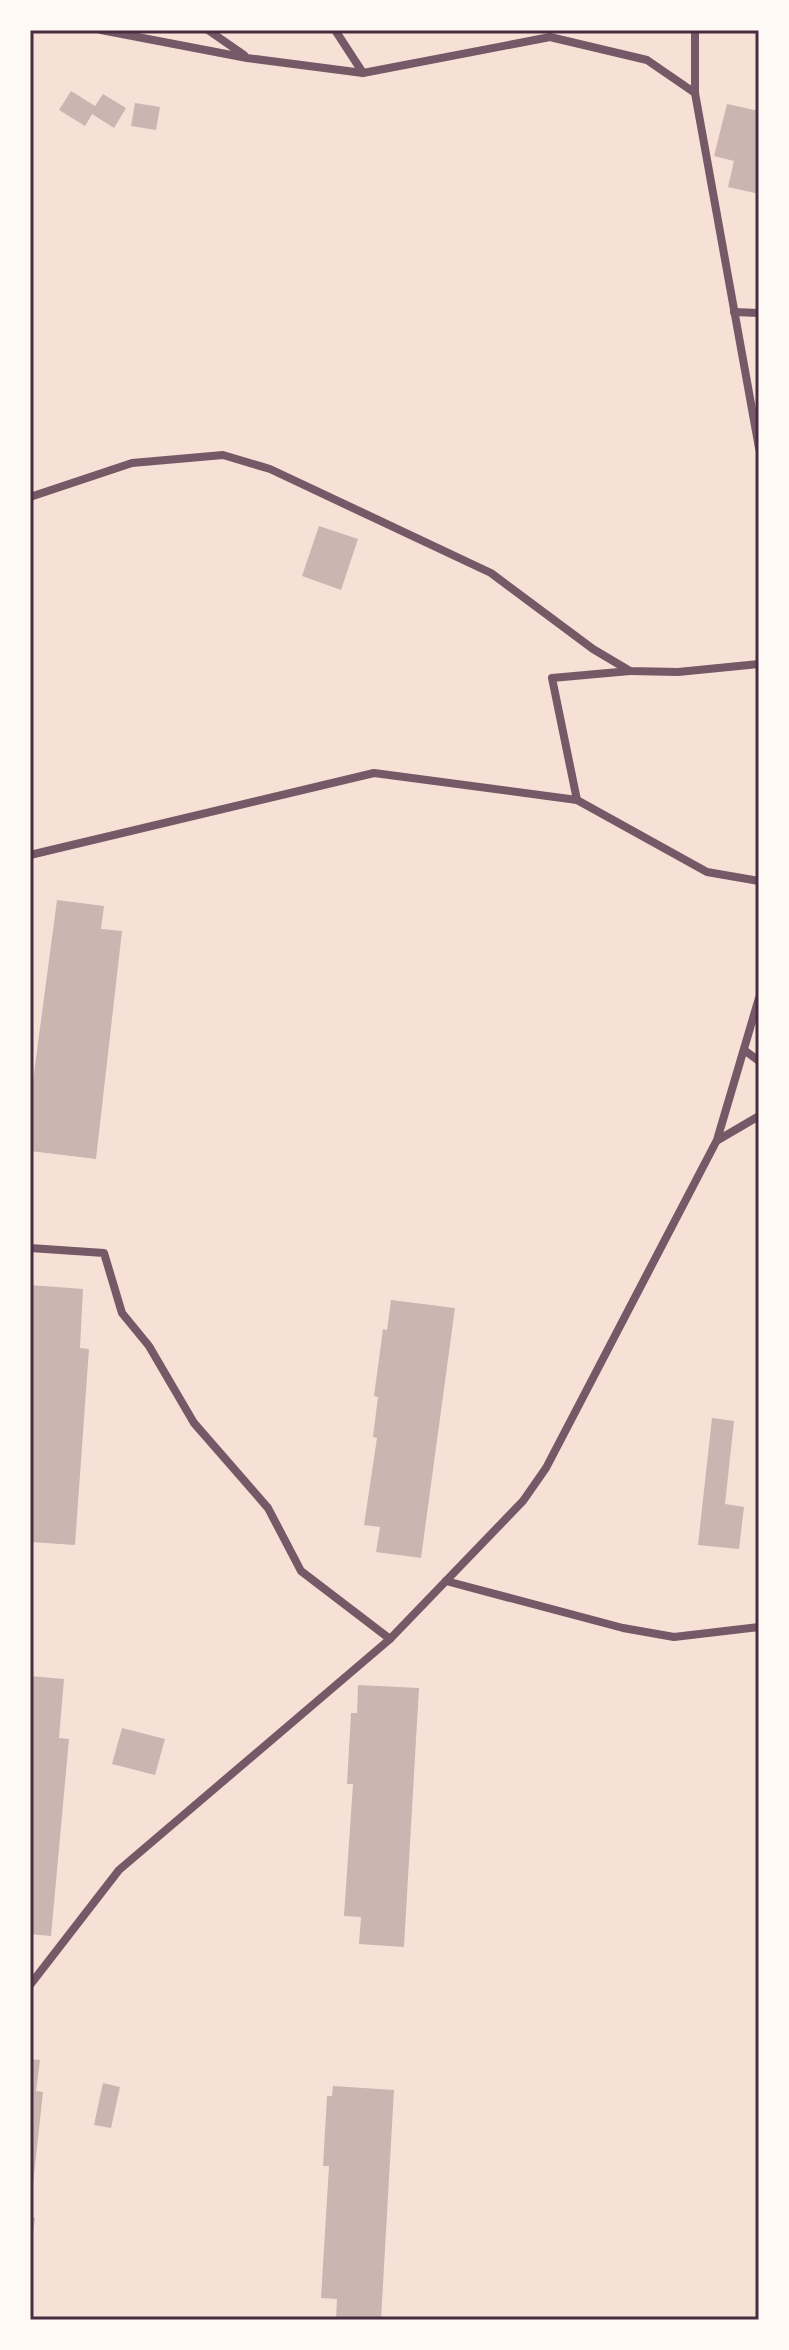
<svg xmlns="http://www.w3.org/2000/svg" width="789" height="2350" font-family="'Times New Roman',serif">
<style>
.building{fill:#ccb4b1}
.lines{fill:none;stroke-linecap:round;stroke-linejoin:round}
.minor{stroke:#755966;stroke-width:8}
.neatline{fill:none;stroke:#4a2c40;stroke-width:3}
</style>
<rect width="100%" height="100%" fill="#f7e1d7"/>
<g class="building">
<polygon points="71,91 95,106 103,94 126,108 114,128 92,114 85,126 59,110"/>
<polygon points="135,103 160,107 156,130 131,126"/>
<polygon points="727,104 759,111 759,194 728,187 734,161 714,156"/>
<polygon points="319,526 358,539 341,590 302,576"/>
<polygon points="57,900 104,906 101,929 122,931 96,1159 30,1151 30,1103"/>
<polygon points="30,1285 83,1289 80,1348 89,1349 75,1545 30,1542"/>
<polygon points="391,1300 455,1308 421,1558 376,1552 380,1527 364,1525 377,1438 373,1437 378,1397 374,1396 383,1329 387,1330"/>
<polygon points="712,1418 734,1421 725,1504 744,1507 739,1549 698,1545"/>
<polygon points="30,1676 64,1679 59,1738 69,1739 51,1936 30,1934"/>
<polygon points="358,1685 419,1688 404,1947 359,1944 361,1917 344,1916 353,1784 347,1784 351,1713 357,1713"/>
<polygon points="122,1728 165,1739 155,1775 112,1764"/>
<polygon points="30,2059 40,2060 36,2091 43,2092 32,2193"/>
<polygon points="103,2083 120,2087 111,2128 94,2125"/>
<polygon points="333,2086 394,2090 381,2320 336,2320 337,2299 321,2298 329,2166 323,2166 327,2096 332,2096"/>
<polygon points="30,2217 35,2218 32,2241 30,2241"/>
</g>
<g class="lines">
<g class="minor">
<polyline points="101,30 247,58 363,73 550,37 647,60 695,93"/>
<polyline points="208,30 244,55"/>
<polyline points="335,30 363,73"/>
<polyline points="695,30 695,93 759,448"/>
<polyline points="734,312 759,313"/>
<polyline points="30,497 132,463 223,455 270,469 491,573 593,649 630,671 678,672 759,664"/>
<polyline points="577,800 552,678 630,671"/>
<polyline points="30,855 374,773 577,800 707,872 759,881"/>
<polyline points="744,1050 759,1061"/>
<polyline points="718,1140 759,1116"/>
<polyline points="30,1248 104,1253 122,1313 149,1346 194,1423 268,1508 301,1571 390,1639"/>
<polyline points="446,1581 623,1628 674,1637 759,1627"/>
<polyline points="30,1985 119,1870 390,1639 523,1501 546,1468 717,1140 759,998"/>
</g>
</g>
<rect width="789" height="2350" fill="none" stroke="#fffaf5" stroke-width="64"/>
<rect x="32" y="32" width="725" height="2286" class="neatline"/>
</svg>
